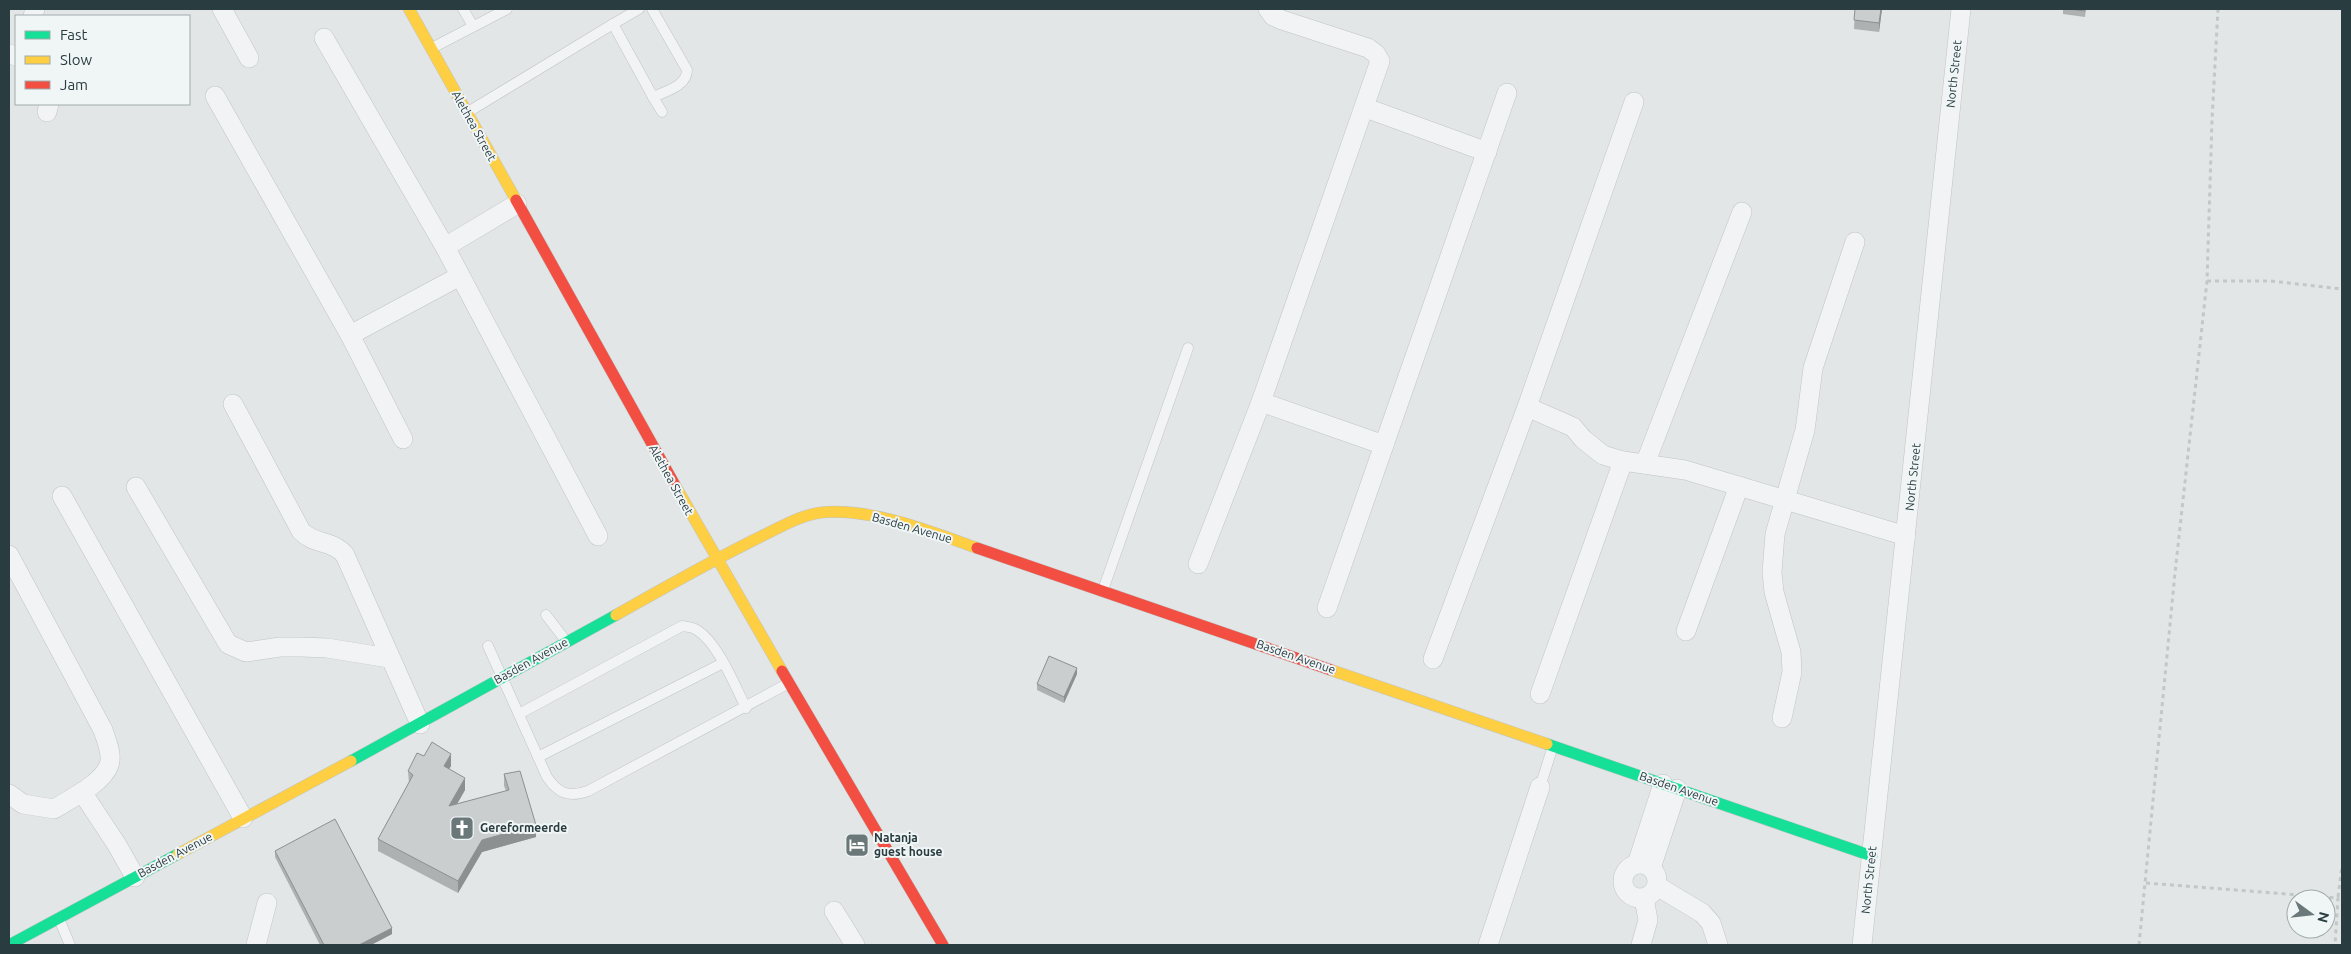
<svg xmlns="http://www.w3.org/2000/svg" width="2351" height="954" font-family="Ubuntu,sans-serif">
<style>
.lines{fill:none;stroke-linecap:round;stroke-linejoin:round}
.lane-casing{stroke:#c0c4c5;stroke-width:11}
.street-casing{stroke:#c0c4c5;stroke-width:20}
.fast-casing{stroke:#c0c4c5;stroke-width:12}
.slow-casing{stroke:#c0c4c5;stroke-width:12}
.jam-casing{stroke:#c0c4c5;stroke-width:12}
.path{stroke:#c2c7c7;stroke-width:3;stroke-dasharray:4 4;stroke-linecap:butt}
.lane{stroke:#f1f3f4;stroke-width:10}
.street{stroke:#f1f3f4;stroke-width:19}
.fast{stroke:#16e098;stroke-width:11}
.slow{stroke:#ffcf43;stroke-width:11}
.jam{stroke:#f24e42;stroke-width:11}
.wall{fill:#aeb1b2}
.shaded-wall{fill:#8d9091}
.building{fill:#cacecf;stroke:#8d9091}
.labels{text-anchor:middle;stroke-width:4;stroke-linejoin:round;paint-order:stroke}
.street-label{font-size:12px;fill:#293c40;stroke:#f0f5f6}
.poi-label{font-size:12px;font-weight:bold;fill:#293c40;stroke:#f0f5f6;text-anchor:start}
</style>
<rect width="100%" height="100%" fill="#e2e6e7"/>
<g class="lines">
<g class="lane-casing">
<g id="lane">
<polyline points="463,9 473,26"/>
<path d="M652,9L687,70C687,86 666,91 653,97L662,112"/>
<polyline points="613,24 639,9"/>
<polyline points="432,48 507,9"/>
<polyline points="468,112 613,24 653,97"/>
<polyline points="1103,590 1188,348"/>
<polyline points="546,615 566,641"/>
<path d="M488,646L547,777C558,793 568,798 588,791L789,683"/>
<path d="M519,714L682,626C687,627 693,627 697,630C718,643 735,686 746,708"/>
<polyline points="538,757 723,663"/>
<polyline points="1540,787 1553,746"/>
<polyline points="59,919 70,945"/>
</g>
</g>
<g class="street-casing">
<g id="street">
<polyline points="222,9 249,58"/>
<polyline points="33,16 35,9"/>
<polyline points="324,38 445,247 598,536"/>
<polyline points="9,54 16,56"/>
<polyline points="215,96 350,335 403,439"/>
<polyline points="1366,108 1487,152"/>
<polyline points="47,112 49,104"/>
<polyline points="445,247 517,204"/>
<polyline points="350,335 460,276"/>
<polyline points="1261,402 1384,445"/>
<path d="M233,404L301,531C314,545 333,540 345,555L420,724"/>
<polyline points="1527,407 1573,427 1583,439 1603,455 1623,461 1685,470 1906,536"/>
<polyline points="1645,464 1742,212"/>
<polyline points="136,487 228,644 246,652 280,647 301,647 327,648 389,658"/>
<polyline points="62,496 243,818"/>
<path d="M9,555L103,730C106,740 113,754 109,765C103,783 70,799 54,809L23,804L9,794"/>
<polyline points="1198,564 1261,402 1380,61 1376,54 1368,48 1282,20 1273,16 1268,9"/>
<polyline points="1327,608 1507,93"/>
<polyline points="1686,631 1739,486"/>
<polyline points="1433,659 1527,407 1634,102"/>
<polyline points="1540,694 1623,461"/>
<polyline points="1782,718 1792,672 1791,652 1774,592 1772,572 1775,534 1805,430 1813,368 1855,242"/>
<polyline points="82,792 117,845 135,877"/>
<circle cx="1640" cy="881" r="17"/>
<polyline points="1637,864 1663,784"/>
<polyline points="1651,868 1677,789"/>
<polyline points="1657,886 1702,913 1711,923 1718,945"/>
<polyline points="834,911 855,945"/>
<polyline points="256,945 267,903"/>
<polyline points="1488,945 1540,787"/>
<polyline points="1641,945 1648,920 1644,898"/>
<polyline points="1862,945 1961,9"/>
</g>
</g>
<g class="fast-casing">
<g id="fast">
<polyline points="1547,744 1872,856"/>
<polyline points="351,761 616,615"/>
<polyline points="9,945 178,854"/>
</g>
</g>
<g class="slow-casing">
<g id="slow">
<polyline points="409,9 516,200"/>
<polyline points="676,487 782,671"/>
<path d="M616,615C664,588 711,561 760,537C781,527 803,513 827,512C878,510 929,531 977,548"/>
<polyline points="1331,670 1547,744"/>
<polyline points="178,854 351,761"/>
</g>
</g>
<g class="jam-casing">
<g id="jam">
<polyline points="516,200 676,487"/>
<polyline points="977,548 1331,670"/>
<polyline points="782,671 943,945"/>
</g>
</g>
<g class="path">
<polyline points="2207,281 2271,281 2342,289"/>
<polyline points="2146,883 2338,898 2335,945"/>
<polyline points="2338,897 2342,866"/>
<polyline points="2139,945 2175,573 2207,281 2212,120 2218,9"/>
</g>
<use href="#lane" class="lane"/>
<use href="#street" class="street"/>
<use href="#fast" class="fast"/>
<use href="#slow" class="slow"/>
<use href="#jam" class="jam"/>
</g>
<g class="wall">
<polygon points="1855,9 1882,9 1879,32 1854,29"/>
<polygon points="2063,9 2086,9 2085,17 2063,14"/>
<polygon points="1077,674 1064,703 1037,690 1037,684"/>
<polygon points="424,756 451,766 449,769 465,790 457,804 506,791 504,786 504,774 536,837 482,852 458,893 378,851 378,839 409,783 408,771"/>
<polygon points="275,851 392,934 371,945 320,945 275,857"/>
</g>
<g class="shaded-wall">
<polygon points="1881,9 1882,9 1879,32 1879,23"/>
<polygon points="1077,668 1077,674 1064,703 1064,697"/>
<polygon points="451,754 451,766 444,777 444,766"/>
<polygon points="465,778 465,790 449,818 449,806"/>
<polygon points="536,825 536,837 482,852 458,893 458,881 482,840"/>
<polygon points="392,928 392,934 371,945 359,945"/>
</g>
<g class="building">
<polygon points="1855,9 1881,9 1879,23 1854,20"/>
<polygon points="2069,9 2085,9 2085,11"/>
<polygon points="1049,656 1077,668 1064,697 1037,684"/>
<polygon points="432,742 451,754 444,766 465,778 449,806 509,790 504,774 520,771 536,825 482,840 458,881 378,839 413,775 408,771 417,753 424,756"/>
<polygon points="335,819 392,928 359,945 324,945 275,851"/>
</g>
<defs>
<g id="church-square" transform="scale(1.25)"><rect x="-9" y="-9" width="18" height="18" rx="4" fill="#6a787a" stroke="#f0f5f6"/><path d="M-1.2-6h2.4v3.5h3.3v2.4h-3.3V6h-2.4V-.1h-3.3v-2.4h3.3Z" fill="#fff"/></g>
<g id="hotel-square" transform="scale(1.25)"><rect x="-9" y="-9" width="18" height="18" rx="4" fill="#6a787a" stroke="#f0f5f6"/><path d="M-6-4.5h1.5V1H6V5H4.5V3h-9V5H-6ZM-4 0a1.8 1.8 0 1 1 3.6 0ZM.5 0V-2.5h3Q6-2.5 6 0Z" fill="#fff"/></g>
</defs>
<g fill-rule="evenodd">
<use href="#church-square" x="462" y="828"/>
<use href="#hotel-square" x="857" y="845"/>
</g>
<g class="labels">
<g class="street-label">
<text transform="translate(1954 74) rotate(-84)" y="4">North Street</text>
<text transform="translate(474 126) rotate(61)" y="4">Alethea Street</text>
<text transform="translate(1913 477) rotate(-84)" y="4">North Street</text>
<text transform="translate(671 480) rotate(61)" y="4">Alethea Street</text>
<text transform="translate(912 528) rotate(16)" y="4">Basden Avenue</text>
<text transform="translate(1296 657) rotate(19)" y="4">Basden Avenue</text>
<text transform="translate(531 661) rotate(-29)" y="4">Basden Avenue</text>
<text transform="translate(1679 789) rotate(19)" y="4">Basden Avenue</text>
<text transform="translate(175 855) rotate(-28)" y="4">Basden Avenue</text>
<text transform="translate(1869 880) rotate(-84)" y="4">North Street</text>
</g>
<g class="poi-label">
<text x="480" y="832">Gereformeerde</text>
<text x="874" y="842">Natanja<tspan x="874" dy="14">guest house</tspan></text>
</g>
</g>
<rect width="2351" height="954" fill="none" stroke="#293c40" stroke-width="20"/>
<rect x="15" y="15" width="175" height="90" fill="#f0f5f6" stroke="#a0abad"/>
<rect x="25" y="31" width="25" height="8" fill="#16e098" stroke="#a0abad"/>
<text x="60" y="40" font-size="15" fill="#293c40">Fast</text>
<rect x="25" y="56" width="25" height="8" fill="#ffcf43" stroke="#a0abad"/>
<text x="60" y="65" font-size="15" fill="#293c40">Slow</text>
<rect x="25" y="81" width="25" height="8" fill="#f24e42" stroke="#a0abad"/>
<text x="60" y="90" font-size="15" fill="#293c40">Jam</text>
<g transform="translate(2311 914) rotate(105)"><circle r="24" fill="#f0f5f6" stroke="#a0abad"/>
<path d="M0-4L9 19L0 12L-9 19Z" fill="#6a787a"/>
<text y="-8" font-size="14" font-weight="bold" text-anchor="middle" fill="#293c40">N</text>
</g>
</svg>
